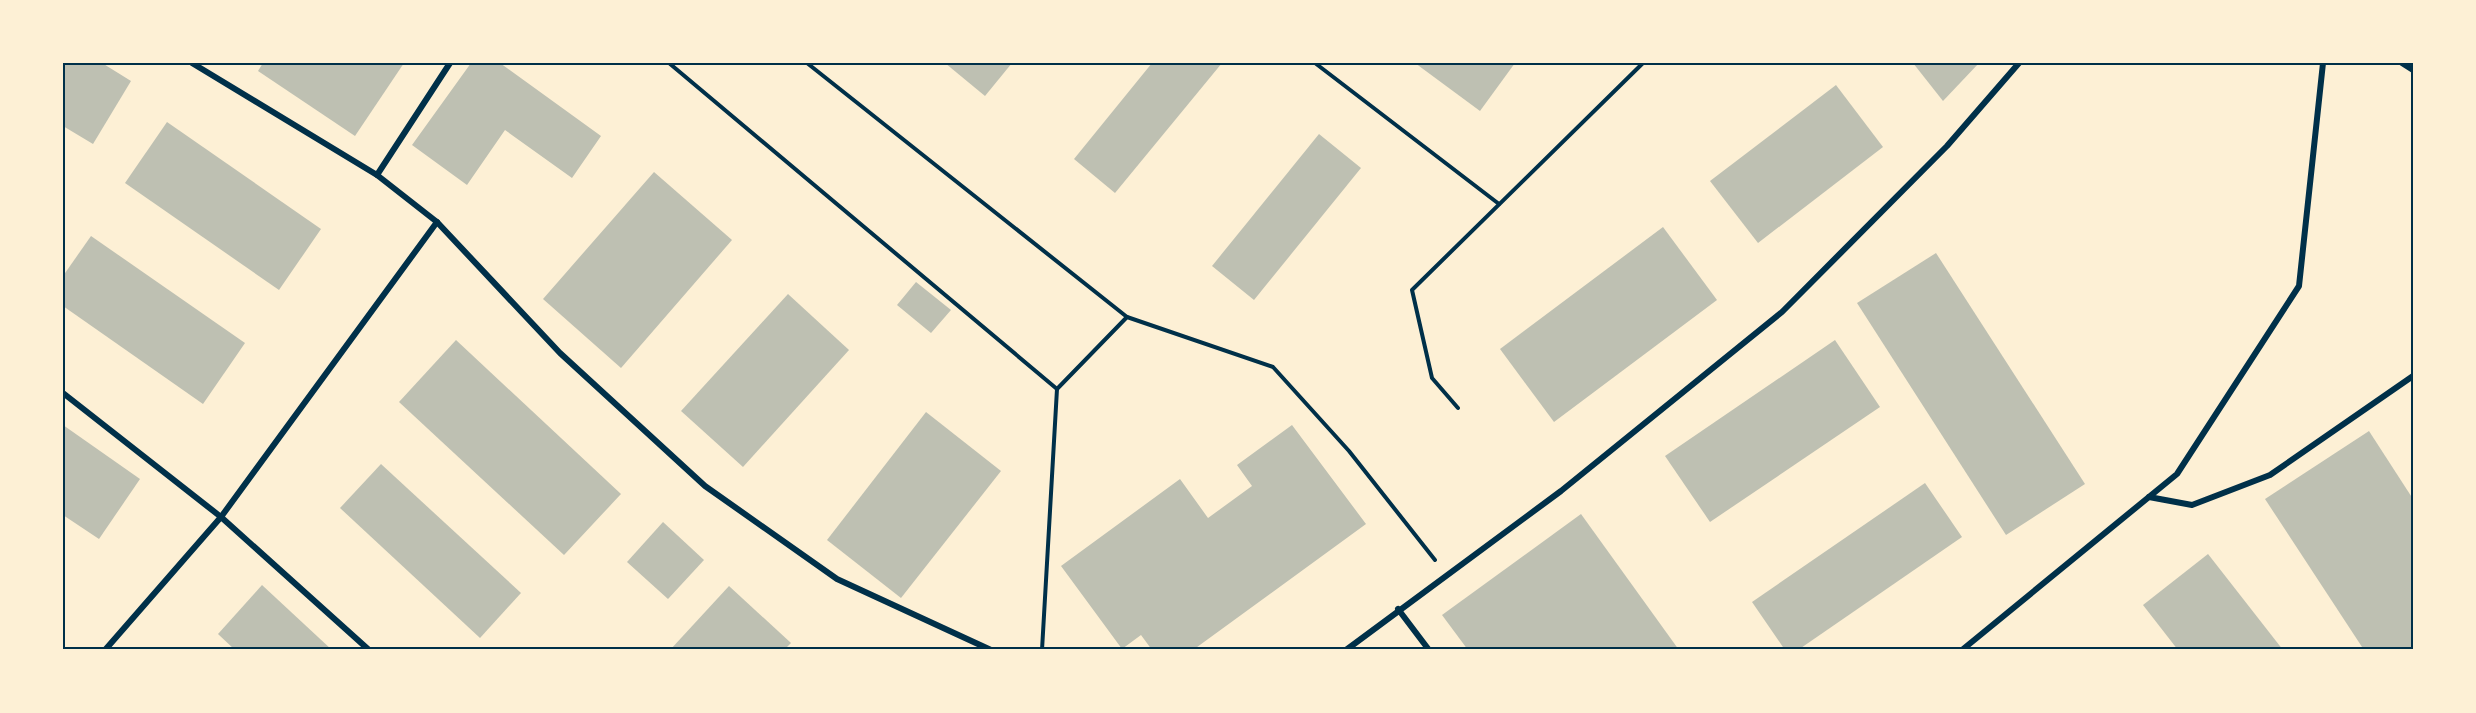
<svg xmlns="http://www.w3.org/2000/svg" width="2476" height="713" font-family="'PT Sans Narrow',sans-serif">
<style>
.building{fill:#bec0b2}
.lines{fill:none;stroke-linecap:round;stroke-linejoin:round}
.path{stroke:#003049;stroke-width:4}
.minor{stroke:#003049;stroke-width:6}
.neatline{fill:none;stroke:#003049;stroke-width:2}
</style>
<rect width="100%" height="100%" fill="#fdf0d5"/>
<g class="building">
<polygon points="63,63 102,63 131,81 93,144 63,126"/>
<polygon points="263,63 404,63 355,136 258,71"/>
<polygon points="471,63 500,63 601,136 572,178 505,130 467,185 412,145"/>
<polygon points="945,63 1012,63 985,96"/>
<polygon points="1152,63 1222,63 1115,193 1074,159"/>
<polygon points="1415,63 1515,63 1480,111"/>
<polygon points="1913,63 1979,63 1943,101"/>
<polygon points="1836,85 1883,147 1758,243 1710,181"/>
<polygon points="167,122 321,229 279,290 125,183"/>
<polygon points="1319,134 1361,168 1254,300 1212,266"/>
<polygon points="654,172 732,240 621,368 543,299"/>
<polygon points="1663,227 1717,300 1554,422 1500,349"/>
<polygon points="91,236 245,343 203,404 63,306 63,276"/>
<polygon points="1936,253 2085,484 2006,535 1857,303"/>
<polygon points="916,282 951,310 931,333 897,305"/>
<polygon points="788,294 849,350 743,467 681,411"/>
<polygon points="456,340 621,494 564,555 399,402"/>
<polygon points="1835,340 1880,407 1710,522 1665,456"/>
<polygon points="926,412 1001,471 901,598 827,540"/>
<polygon points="63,425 140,479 99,539 63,515"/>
<polygon points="1292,425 1366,524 1193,650 1152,650 1141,635 1122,649 1061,566 1180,479 1208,518 1252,486 1237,465"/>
<polygon points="2369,431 2413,499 2413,650 2364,650 2265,499"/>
<polygon points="381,464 521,593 480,638 340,508"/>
<polygon points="1925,483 1962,537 1798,650 1785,650 1752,602"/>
<polygon points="1581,514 1679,650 1468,650 1442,615"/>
<polygon points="663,522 704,560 668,599 627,562"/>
<polygon points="2208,554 2283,650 2178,650 2143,605"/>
<polygon points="262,585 332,650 235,650 218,634"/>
<polygon points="729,586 791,643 784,650 670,650"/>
</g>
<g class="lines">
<g class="path">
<polyline points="669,63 1057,389 1042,650"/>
<polyline points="807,63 1127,317 1273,367 1349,451 1435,560"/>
<polyline points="1315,63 1499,204"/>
<polyline points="1057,389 1127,317"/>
<polyline points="1458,408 1432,378 1412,290 1643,63"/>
</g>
<g class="minor">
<polyline points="192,63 377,175 437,222 560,353 705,486 837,579 991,650"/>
<polyline points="2402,63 2413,70"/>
<polyline points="377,175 450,63"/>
<polyline points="63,393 221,517 369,650"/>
<polyline points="2149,497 2192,505 2270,475 2413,376"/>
<polyline points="1398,609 1429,650"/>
<polyline points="105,650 221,517 437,222"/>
<polyline points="1346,650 1561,491 1782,312 1947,146 2019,63"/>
<polyline points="1962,650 2177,474 2299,286 2323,63"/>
</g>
</g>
<rect width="2476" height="713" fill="none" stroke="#fdf0d5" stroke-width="129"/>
<rect x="64" y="64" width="2348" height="584" class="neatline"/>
</svg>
